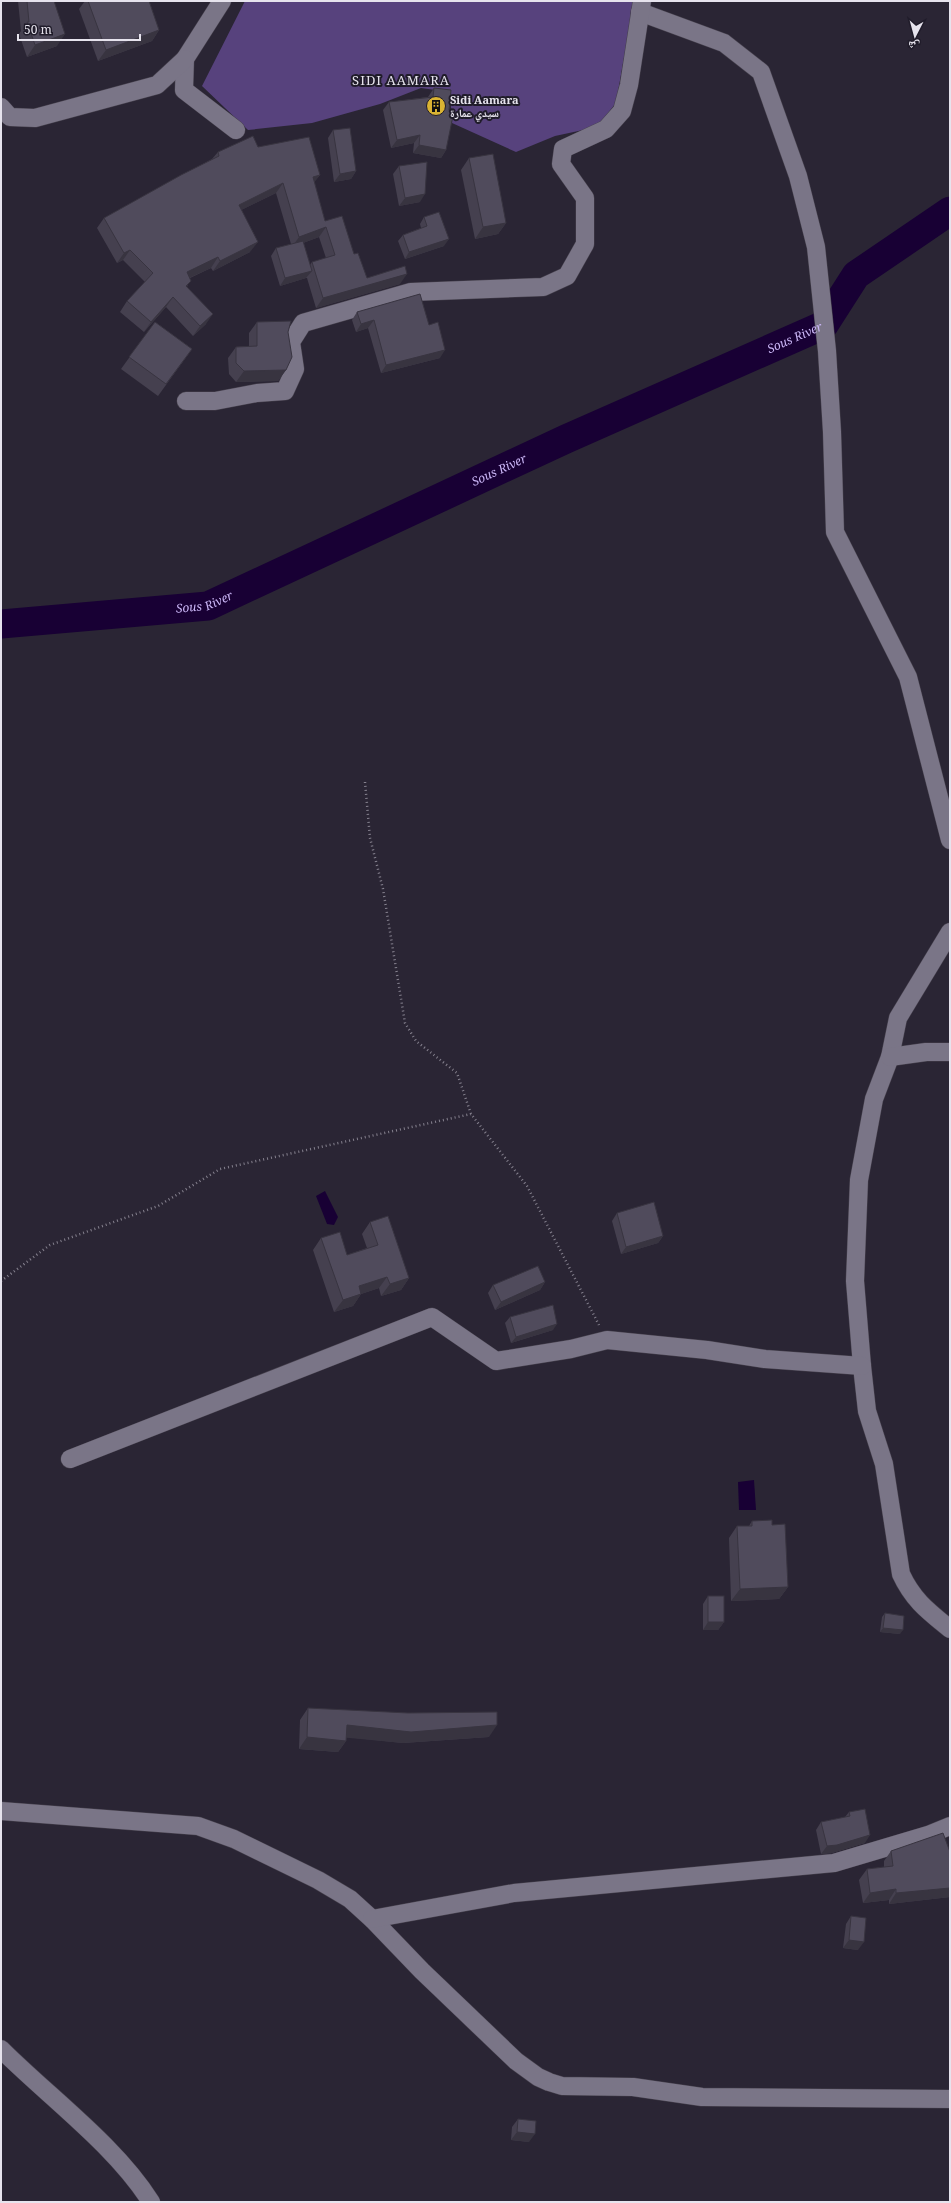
<svg xmlns="http://www.w3.org/2000/svg" width="951" height="2203" font-family="'Noto Serif','Noto Naskh Arabic',serif">
<style>
.green{fill:#57427d}
.water{fill:#180034}
.lines{fill:none;stroke-linecap:round;stroke-linejoin:round}
.river{stroke:#180034;stroke-width:29}
.minor-casing{stroke:#46414d;stroke-width:19}
.path{stroke:#85818e;stroke-width:2.5;stroke-dasharray:1 3;stroke-linecap:butt}
.minor{stroke:#7a7587;stroke-width:18}
.wall{fill:#45404f;fill-rule:evenodd}
.shaded-wall{fill:#383440}
.building{fill:#504b5c;stroke:#383440}
.labels{text-anchor:middle;stroke-width:4;stroke-linejoin:round;paint-order:stroke}
.poi-label{font-size:11px;font-weight:bold;fill:#e6e3ed;stroke:#201c2a;text-anchor:start}
.water-label{font-size:12px;font-style:italic;fill:#cbb6f7;stroke:#201c2a}
.quarter-label{font-size:13px;letter-spacing:1px;fill:#e6e3ed;stroke:#201c2a}
</style>
<rect width="100%" height="100%" fill="#2a2534"/>
<polygon class="green" points="245,1 634,1 616,103 597,127 555,136 516,152 452,123 450,92 421,88 380,104 312,123 248,130 202,86"/>
<g class="water">
<polygon points="325,1191 338,1217 334,1225 327,1224 316,1196"/>
<polygon points="754,1480 756,1510 739,1510 738,1482"/>
</g>
<g class="lines">
<path class="river" id="s1" d="M1,624L208,606L566,439L824,325L856,275L950,211"/>
<g class="minor-casing">
<g id="minor">
<polyline points="222,1 185,59 184,90 236,130"/>
<polyline points="640,12 724,43 761,72 798,176 816,247 827,351 832,432 835,532 908,677 950,840"/>
<polyline points="1,107 10,117 35,118 157,85 185,59"/>
<polyline points="186,401 215,401 257,393 285,391 295,369 291,342 303,323 411,292 543,287 567,276 585,244 585,198 561,164 563,149 606,129 622,111 629,85 642,1"/>
<path d="M950,932L898,1018L890,1057L874,1099L859,1180L855,1281L862,1366L867,1411L884,1464L901,1574C913,1600 928,1611 950,1629"/>
<polyline points="890,1057 926,1052 950,1052"/>
<polyline points="70,1459 432,1317 496,1361 571,1349 607,1340 707,1350 765,1359 862,1366"/>
<polyline points="1,1811 198,1826 234,1839 318,1880 350,1899 372,1919 422,1971 516,2061 538,2077 549,2082 562,2086 633,2087 702,2097 950,2099"/>
<polyline points="372,1919 514,1893 834,1863 928,1835 950,1826"/>
<path d="M1,2049C49,2097 115,2145 151,2202"/>
</g>
</g>
<g class="path">
<polyline points="365,782 370,838 383,889 405,1023 416,1041 457,1073 471,1114 527,1186 599,1325"/>
<polyline points="1,1281 50,1245 158,1206 220,1169 471,1114"/>
</g>
<use href="#minor" class="minor"/>
</g>
<g class="wall">
<polygon points="18,1 54,1 57,46 27,57 19,34 21,31"/>
<polygon points="85,1 149,1 159,30 152,41 98,61 79,9"/>
<polygon points="434,88 446,150 441,158 413,153 414,143 391,148 383,110 389,102 428,97"/>
<polygon points="333,130 356,171 351,179 334,182 328,138"/>
<path d="M258,147L320,175L314,182L325,221L354,254L367,278L400,284L316,308L307,278H306L280,286L271,256L276,248L291,244L276,193L241,210L250,252L213,271L211,268L190,278L187,287L206,324L193,336L166,307L144,332L120,312L127,301L145,282L123,260L117,263L97,228L104,218L212,159L218,152ZM319,237L326,258L312,262L310,265L303,243Z"/>
<polygon points="469,158 506,223 498,234 475,239 461,170"/>
<polygon points="399,166 420,202 399,206 393,174"/>
<polygon points="424,217 444,246 405,259 398,241 403,235 421,228 420,224"/>
<polygon points="357,312 429,325 440,358 381,373 368,328 356,332 352,320"/>
<polygon points="155,322 192,349 158,396 121,369"/>
<polygon points="257,322 288,332 286,370 278,381 236,382 229,374 228,358 236,347 249,346 249,333"/>
<polygon points="617,1213 663,1236 658,1243 621,1254 612,1221"/>
<polygon points="370,1222 409,1278 401,1290 381,1296 379,1288 361,1294 353,1306 334,1312 313,1250 321,1238 347,1255 367,1248 362,1234"/>
<polygon points="545,1282 540,1290 495,1310 488,1293 493,1285"/>
<polygon points="510,1317 553,1330 511,1343 505,1323"/>
<polygon points="752,1521 772,1525 788,1587 779,1599 731,1601 729,1538 737,1526 749,1526"/>
<polygon points="708,1596 724,1622 718,1630 703,1630 703,1604"/>
<polygon points="885,1613 900,1634 880,1632 882,1617"/>
<polygon points="308,1708 489,1737 403,1743 346,1737 346,1741 338,1752 299,1749 300,1720"/>
<polygon points="849,1812 865,1843 832,1853 821,1854 816,1830 821,1822 845,1817"/>
<polygon points="891,1851 950,1852 950,1897 889,1904 889,1900 863,1903 859,1880 867,1869 884,1867 884,1861"/>
<polygon points="851,1916 858,1950 843,1948 846,1924"/>
<polygon points="518,2119 529,2142 511,2140 512,2127"/>
</g>
<g class="shaded-wall">
<polygon points="159,30 152,41 98,61 106,50"/>
<polygon points="65,34 57,46 27,57 35,45"/>
<polygon points="420,135 414,143 391,148 397,140"/>
<polygon points="419,145 446,150 441,158 413,153"/>
<polygon points="356,171 351,179 334,182 340,174"/>
<polygon points="320,175 312,185 313,177"/>
<polygon points="283,183 276,193 231,215 239,205"/>
<polygon points="425,194 420,202 399,206 405,198"/>
<polygon points="506,223 498,234 475,239 483,227"/>
<polygon points="326,227 319,237 292,247 299,237"/>
<polygon points="449,239 444,246 405,259 409,252"/>
<polygon points="258,242 250,252 213,271 220,261"/>
<polygon points="130,250 123,260 117,263 124,253"/>
<polygon points="218,257 211,268 180,282 187,272"/>
<polygon points="312,271 306,278 280,286 285,278"/>
<polygon points="407,274 400,284 316,308 323,298"/>
<polygon points="173,297 166,307 144,332 151,322"/>
<polygon points="213,314 206,324 193,336 200,326"/>
<polygon points="374,320 368,328 356,332 361,324"/>
<polygon points="445,350 440,358 381,373 386,365"/>
<polygon points="286,370 278,381 236,382 244,371"/>
<polygon points="663,1236 658,1243 621,1254 626,1247"/>
<polygon points="387,1277 379,1288 361,1294 353,1306 334,1312 343,1300 359,1286"/>
<polygon points="409,1278 401,1290 381,1296 390,1284"/>
<polygon points="545,1282 540,1290 495,1310 501,1302"/>
<polygon points="557,1324 553,1330 511,1343 516,1337"/>
<polygon points="788,1587 779,1599 731,1601 740,1589"/>
<polygon points="708,1622 724,1622 718,1630 703,1630"/>
<polygon points="883,1628 903,1630 900,1634 880,1632"/>
<polygon points="347,1725 497,1725 489,1737 403,1743 339,1737"/>
<polygon points="307,1737 346,1741 338,1752 299,1749"/>
<polygon points="870,1835 865,1843 832,1853 821,1854 827,1846"/>
<polygon points="950,1888 950,1897 889,1904 896,1893"/>
<polygon points="896,1889 889,1900 863,1903 870,1893"/>
<polygon points="849,1940 864,1942 858,1950 843,1948"/>
<polygon points="517,2132 535,2134 529,2142 511,2140"/>
</g>
<g class="building">
<polygon points="27,1 54,1 65,34 35,45 27,22 29,22"/>
<polygon points="88,1 149,1 159,30 106,50"/>
<polygon points="434,88 451,90 449,110 454,111 446,150 419,145 420,135 397,140 389,102 433,97"/>
<polygon points="350,128 356,171 340,174 333,130"/>
<polygon points="253,136 258,147 309,137 320,175 313,177 325,221 342,216 354,254 358,253 367,278 405,266 407,274 323,298 312,262 335,255 326,227 299,237 283,183 239,205 258,242 220,261 218,257 187,272 191,281 186,286 213,314 200,326 173,297 151,322 127,301 153,273 130,250 124,253 104,218 181,175 219,156 218,152"/>
<polygon points="493,154 506,223 483,227 469,158"/>
<polygon points="427,162 425,194 405,198 399,166"/>
<polygon points="439,212 449,239 409,252 403,235 427,226 424,217"/>
<polygon points="303,241 312,271 285,278 276,248"/>
<polygon points="420,294 429,325 438,322 445,350 386,365 374,320 361,324 357,312"/>
<polygon points="291,321 288,332 292,357 286,370 244,371 236,363 236,347 257,346 257,322"/>
<polygon points="155,322 192,349 166,384 129,357"/>
<polygon points="654,1202 663,1236 626,1247 617,1213"/>
<polygon points="388,1216 409,1278 390,1284 387,1277 359,1286 361,1294 343,1300 321,1238 340,1232 347,1255 378,1245 370,1222"/>
<polygon points="538,1266 545,1282 501,1302 493,1285"/>
<polygon points="553,1305 557,1324 516,1337 510,1317"/>
<polygon points="772,1520 772,1525 785,1524 788,1587 740,1589 737,1526 752,1526 752,1521"/>
<rect x="708" y="1596" width="16" height="26"/>
<polygon points="885,1613 904,1616 903,1630 883,1628"/>
<polygon points="308,1708 408,1713 497,1712 497,1725 411,1732 347,1725 346,1741 307,1737"/>
<polygon points="865,1809 870,1835 837,1845 827,1846 821,1822 850,1816 849,1812"/>
<polygon points="943,1833 950,1852 950,1888 896,1893 896,1889 870,1893 867,1869 893,1866 891,1851"/>
<polygon points="851,1916 866,1918 864,1942 849,1940"/>
<polygon points="518,2119 536,2121 535,2134 517,2132"/>
</g>
<defs>
<g id="building-disc" transform="scale(1)"><circle r="9.5" fill="#dab333" stroke="#201c2a"/><path d="M-4-6H4V6H1V3H-1V6H-4ZM-2.5-4.3h1.7v1.8h-1.7ZM.8-4.3h1.7v1.8H.8ZM-2.5-1h1.7V.8h-1.7ZM.8-1h1.7V.8H.8Z" fill="#111"/></g>
</defs>
<g fill-rule="evenodd">
<use href="#building-disc" x="436" y="106"/>
</g>
<g class="labels">
<g class="poi-label">
<text x="450" y="104">Sidi Aamara<tspan x="450" dy="13">سيدي عمارة</tspan></text>
</g>
<g class="water-label">
<text dy="4" stroke="none"><textPath href="#s1" startOffset="853">Sous River</textPath></text>
<text dy="4" stroke="none"><textPath href="#s1" startOffset="529">Sous River</textPath></text>
<text dy="4" stroke="none"><textPath href="#s1" startOffset="205">Sous River</textPath></text>
</g>
<g class="quarter-label">
<text x="401" y="85">SIDI AAMARA</text>
</g>
</g>
<rect width="951" height="2203" fill="none" stroke="#e6e3ed" stroke-width="4"/>
<g transform="translate(915 36) rotate(186)" stroke="#201c2a" stroke-width="3" paint-order="stroke">
<path d="M0-3L7 15L0 10L-7 15Z" fill="#e6e3ed"/>
<text y="-6" font-size="11" font-weight="bold" text-anchor="middle" fill="#e6e3ed">ش</text>
</g>
<path d="M18 34v6h122v-6" fill="none" stroke="#e6e3ed" stroke-width="2"/>
<text x="24" y="34" font-size="12" fill="#e6e3ed" stroke="#201c2a" stroke-width="3" paint-order="stroke">50 m</text>
</svg>
